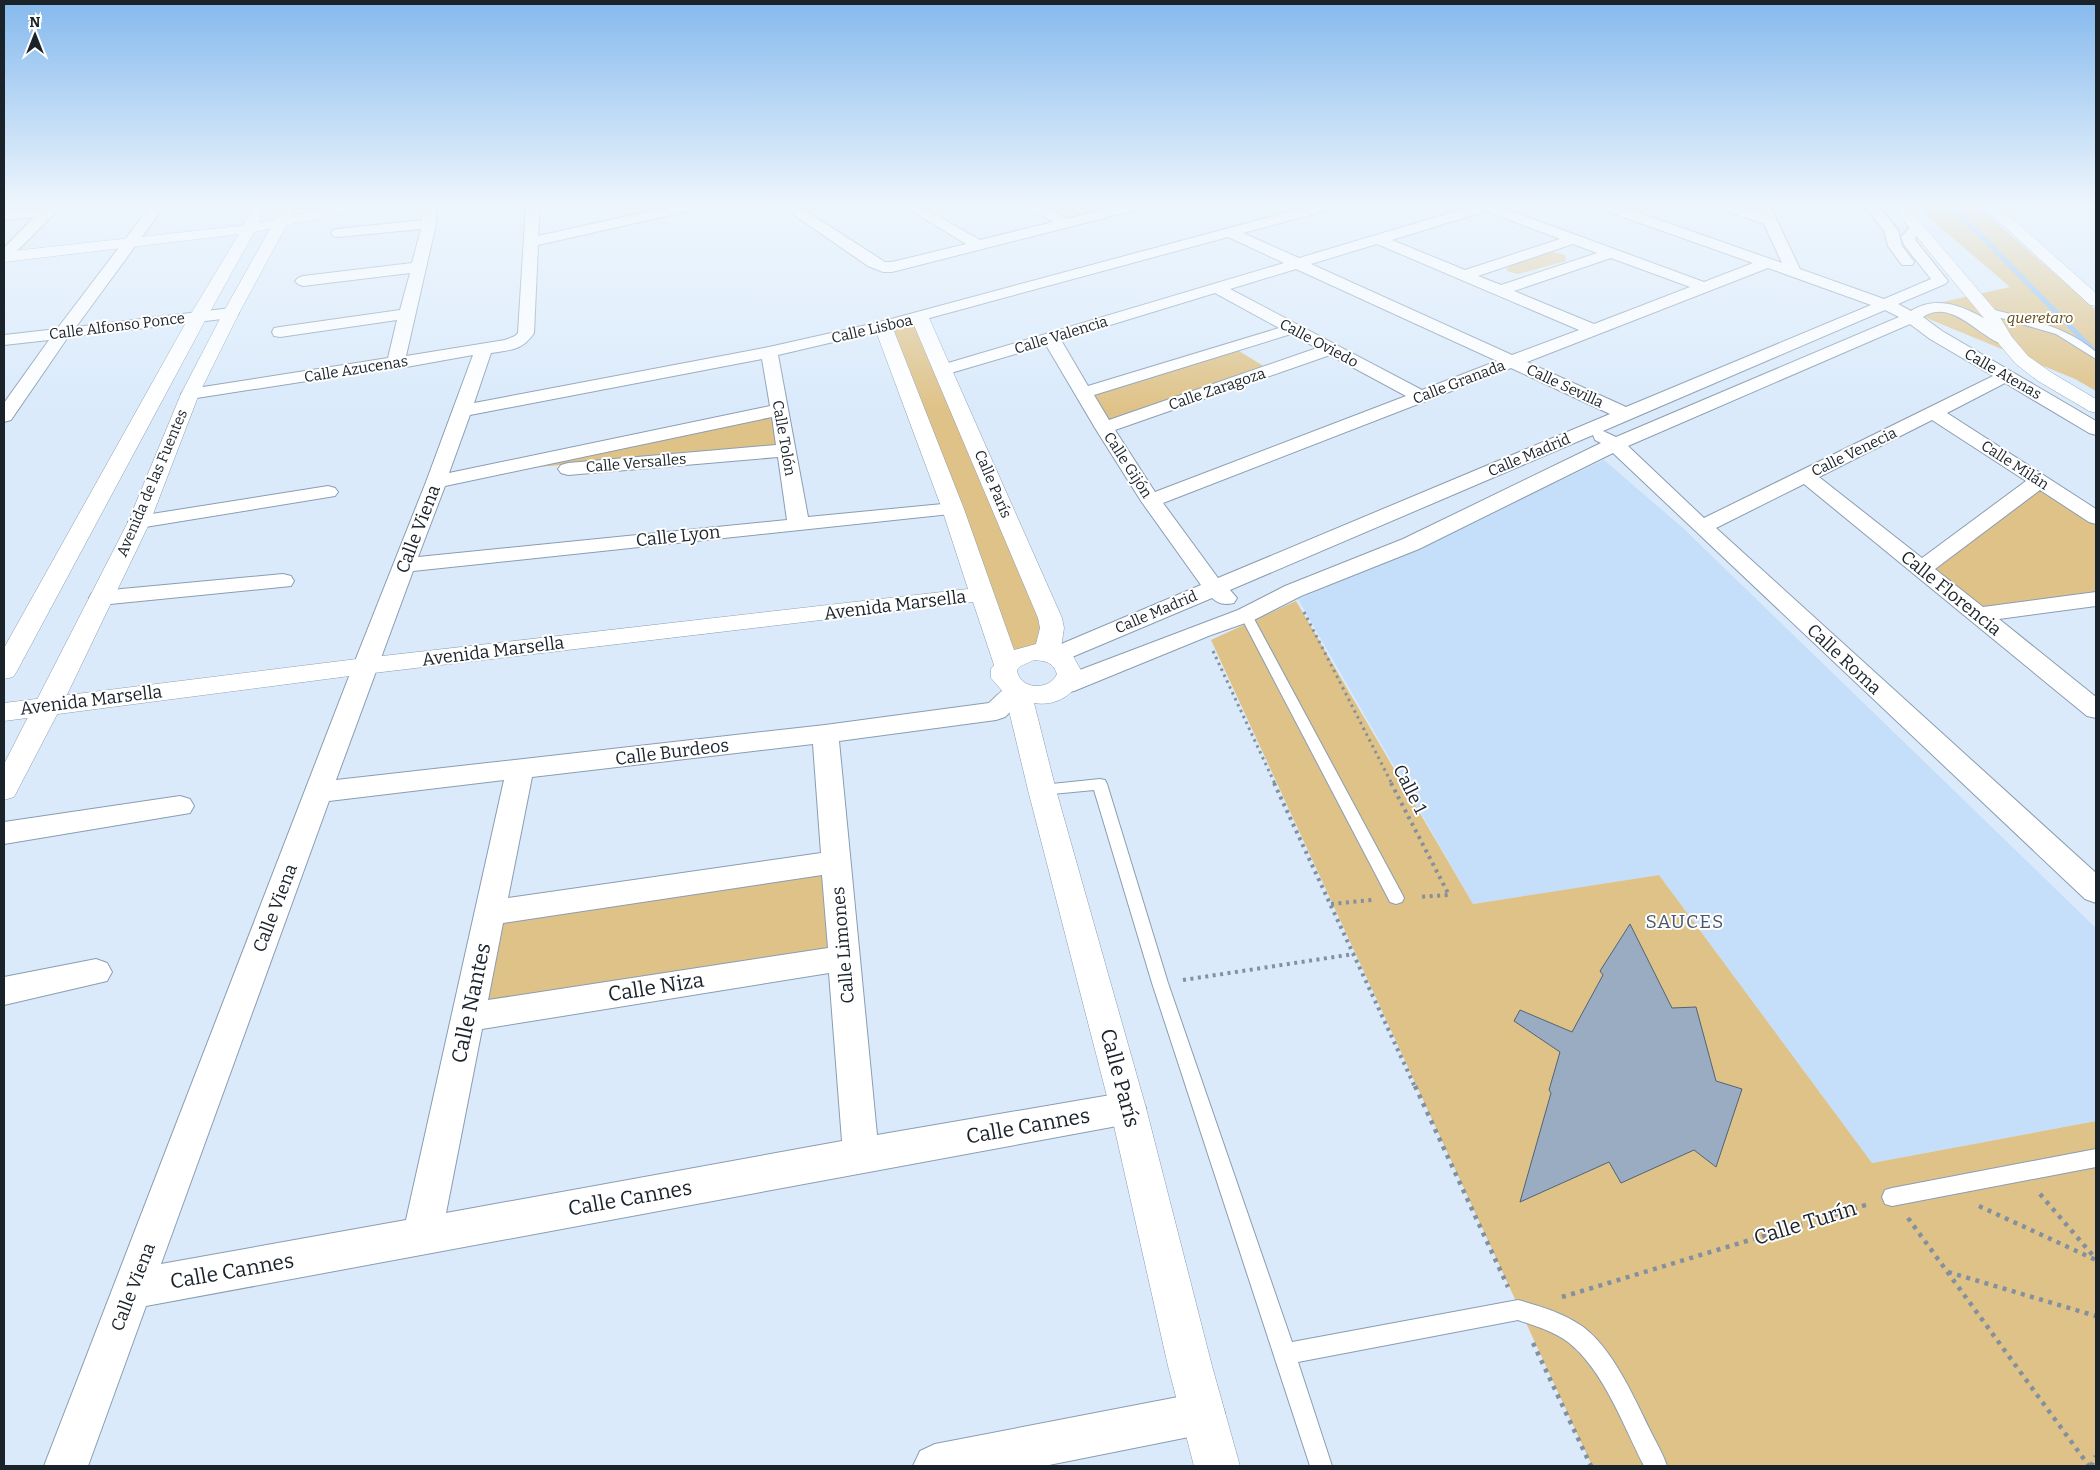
<svg xmlns="http://www.w3.org/2000/svg" width="2100" height="1470" font-family="Bitter,serif">
<style>
.built{fill:#c5dffb}
.green{fill:#dfc287}
.lines{fill:none;stroke-linecap:round;stroke-linejoin:round}
.stream{stroke:#92c1f5;stroke-width:5}
.building{fill:#99acc1;stroke:#516376}
.service-casing{stroke:#8a9db1;stroke-width:2}
.minor-casing{stroke:#8a9db1;stroke-width:2}
.tertiary-casing{stroke:#8a9db1;stroke-width:1}
.secondary-casing{stroke:#8a9db1;stroke-width:1}
.path-far3{stroke:#83909d;stroke-width:2;stroke-dasharray:1 2;stroke-linecap:butt}
.path-far2{stroke:#83909d;stroke-width:3;stroke-dasharray:2.5 4;stroke-linecap:butt}
.path-far1{stroke:#83909d;stroke-width:4;stroke-dasharray:3 4.5;stroke-linecap:butt}
.path{stroke:#83909d;stroke-width:4.5;stroke-dasharray:4 5.5;stroke-linecap:butt}
.service{fill:#fff;fill-rule:evenodd}
.minor{fill:#fff;fill-rule:evenodd}
.tertiary{fill:#fff;fill-rule:evenodd}
.secondary{fill:#fff;fill-rule:evenodd}
.labels{text-anchor:middle;stroke-width:4;stroke-linejoin:round;paint-order:stroke}
.far-park-label{font-size:15px;font-style:italic;fill:#644e1d;stroke:#fff}
.far-street-label{font-size:15px;fill:#1a222a;stroke:#fff}
.street-label{font-size:18px;fill:#1a222a;stroke:#fff}
.neighbourhood-label{font-size:19px;letter-spacing:1px;fill:#47586b;stroke:#fff}
.near-street-label{font-size:21px;fill:#1a222a;stroke:#fff}
</style>
<rect width="100%" height="100%" fill="#daeafb"/>
<polygon class="built" points="1604,460 1683,528 2096,928 2096,1121 1872,1163 1659,875 1473,904 1298,599 1416,549"/>
<g class="green">
<polygon points="1913,204 1975,204 2096,310 2096,391 2075,379 1907,310 2010,287"/>
<polygon points="1553,252 1565,255 1566,261 1518,274 1507,271 1507,268 1543,253"/>
<polygon points="920,318 1050,639 1017,656 983,594 883,327"/>
<polygon points="1239,351 1270,370 1106,427 1085,393 1221,352"/>
<polygon points="773,414 780,445 516,469"/>
<polygon points="2039,481 2096,518 2096,599 1978,615 1921,569"/>
<polygon points="1296,601 1473,904 1659,875 1872,1163 2096,1121 2096,1466 1592,1466 1211,640"/>
<polygon points="836,862 844,958 468,1017 490,913"/>
</g>
<g class="lines">
<polyline class="stream" points="1950,204 2096,353"/>
</g>
<polygon class="building" points="1630,924 1672,1008 1696,1007 1716,1081 1742,1089 1716,1167 1694,1150 1621,1183 1609,1162 1520,1202 1551,1093 1549,1090 1560,1052 1514,1021 1520,1010 1572,1032 1603,975 1600,971"/>
<g class="lines">
<g class="service-casing">
<g id="service">
<path d="M1987,308C2025,318 2066,326 2096,352V359L2056,334L1984,313L1983,311Z"/>
<polygon points="1246,611 1252,615 1402,894 1404,898 1402,902 1396,904 1390,902 1240,615"/>
<path d="M1100,779L1105,780L1107,784L1168,983L1292,1342L1518,1300C1540,1306 1563,1313 1582,1326C1612,1348 1633,1395 1649,1428C1655,1441 1663,1453 1667,1466H1644C1624,1427 1603,1369 1568,1342C1553,1331 1535,1326 1518,1320L1298,1362L1332,1466H1310L1152,983L1094,790L1042,795L1037,794L1035,790L1037,786L1042,785Z"/>
<polygon points="2096,1149 2096,1167 1892,1206 1885,1204 1882,1197 1885,1190 1892,1188"/>
</g>
</g>
<g class="minor-casing">
<g id="minor">
<polygon points="46,204 61,204 54,214 9,259 4,260 4,248 34,217 4,220 4,212 43,208"/>
<polygon points="152,204 166,204 76,327 231,308 237,310 239,313 237,316 231,318 68,337 11,420 4,422 4,403 49,340 4,345 4,335 57,329"/>
<path d="M423,204H437L436,224L406,356L505,340L515,336L518,333L526,204H540L538,236L682,204H709L702,208L538,245L534,333C523,350 511,350 491,353L474,403L769,347L880,322L1318,204H1342L1340,207L1243,233L1299,258L1480,204H1502L1500,207L1704,282L1753,263L1595,207L1593,204H1614L1782,263L1764,224L1715,207L1713,204H1734L1759,213L1755,204H1769L1800,269L1884,299L1931,279L1904,245L1901,237L1912,225H1922L1924,228L1915,238L1916,241L1948,281L1945,284L1898,304L1911,311C1944,289 1984,317 2011,336L2013,340L2011,344C1987,350 1956,295 1923,317L1942,331L2096,421V435L2089,433L2005,383L1947,413L2096,509V524L2089,522L2040,490L1935,569L1983,607L2096,592V606L1999,619L2096,697V718L2087,716L1804,484L1716,528L2096,873V903L2085,899L1613,453L1419,549L1301,596L1254,620L1211,635L1074,691L1065,693L1056,691L1052,685L1056,679L1238,610L1285,586L1403,539L1601,443L1595,440L1593,435L1230,590L1237,598L1234,603C1224,605 1219,604 1212,598L1065,660L1056,663L1047,660L1044,655L1047,650L1201,585L1141,501L1095,428L1046,345L944,375L938,374L935,370L938,366L1284,263L1228,237L889,329L778,355L808,517L953,503L960,505L963,509L960,513L413,571L336,780L825,725L989,703C1001,692 1010,680 1027,685L1031,691L1005,717L996,720L839,741L877,1135L1128,1092L1140,1097L1146,1108L1140,1119L1128,1124L146,1306L88,1466H44L353,666L426,482L473,355L395,369L391,368L190,399L184,398L181,394L184,390L190,389L388,358L397,320L280,337L274,336L272,332L274,328L280,327L400,310L410,273L303,286L298,284L295,281L298,278L303,276L412,263L421,229L338,237L333,236L331,233L333,230L338,229L422,220ZM1486,211L1560,239L1465,270L1392,240ZM1377,244L1579,330L1512,355L1311,264ZM1573,244L1597,253L1501,285L1478,276ZM1611,258L1690,287L1594,324L1514,291ZM1768,268L1871,305L1626,407L1527,362ZM1296,269L1497,361L1422,390L1230,289ZM1215,293L1279,328L1088,386L1061,340ZM1885,310L1899,317L1616,437L1603,431ZM1910,324L1930,339L1993,376L1704,518L1628,446ZM1291,334L1317,348L1109,420L1094,395ZM1330,355L1406,396L1155,492L1115,430ZM762,359L770,406L449,473L470,415ZM1511,368L1610,414L1218,578L1163,503ZM772,417L776,445L568,463L561,465L558,469L561,473L568,475L778,457L787,520L418,557L445,486ZM1932,420L2026,481L1922,558L1819,477ZM813,744L821,853L508,898L532,777ZM504,780L406,1220L161,1264L329,801ZM822,875L828,948L488,1000L503,923ZM829,973L842,1141L446,1213L482,1029Z"/>
<polygon points="778,204 795,204 885,262 892,262 966,244 900,204 917,204 980,240 1053,222 1022,204 1040,204 1067,219 1124,204 1149,204 1147,207 892,272 883,272 868,266"/>
<polygon points="1863,204 1877,204 1898,230 1902,246 1914,262 1912,265 1902,265 1888,246 1884,231"/>
<polygon points="328,486 335,488 338,492 335,496 139,528 132,526 128,522 132,518 139,516"/>
<polygon points="283,574 291,576 294,581 291,586 100,605 92,603 89,598 92,593 100,591"/>
<polygon points="180,796 190,799 194,806 190,813 4,844 4,822"/>
<polygon points="96,959 107,963 112,972 107,981 4,1005 4,977"/>
<polygon points="1204,1392 1219,1398 1225,1413 1219,1428 1204,1434 1044,1466 913,1466 920,1451 935,1444"/>
</g>
</g>
<g class="tertiary-casing">
<g id="tertiary">
<polygon points="344,204 373,204 366,208 249,233 4,262 4,252 249,225"/>
<path d="M920,313L926,314L929,318L1062,618L1064,628L1061,648L1073,656L1083,674C1076,694 1056,707 1034,703L1056,790L1146,1108L1212,1366L1240,1466H1194L1168,1366L1110,1108L1028,790L1005,694L991,678V669L994,665L973,602L365,674L4,721V703L365,658L968,589L942,509L874,326L877,322L883,321L889,322L892,326L964,509L1014,650L1036,644L1040,628L1038,618L911,318L914,314ZM1034,660C1046,661 1053,662 1057,674C1050,691 1019,690 1017,670L1021,666Z"/>
</g>
</g>
<g class="secondary-casing">
<g id="secondary">
<polygon points="253,204 267,204 256,229 207,317 17,671 13,677 4,679 4,648 189,317 242,229"/>
<polygon points="284,204 298,204 239,313 199,394 150,522 62,705 14,797 4,800 4,764 128,522 181,394 223,313"/>
<polygon points="1890,204 1905,204 1996,311 2012,337 2028,356 2052,373 2096,399 2096,413 2089,411 2038,381 2016,364 1999,344 1983,317"/>
<polygon points="1980,204 1996,204 2096,293 2096,306 2090,305"/>
</g>
</g>
<polyline class="path-far3" points="1169,204 1200,219"/>
<g class="path-far2">
<polyline points="1304,612 1392,784"/>
<polyline points="1213,651 1275,784"/>
</g>
<g class="path-far1">
<polyline points="1274,783 1415,1087"/>
<polyline points="1391,783 1449,895 1418,897"/>
<polyline points="1331,904 1372,900"/>
<polyline points="1183,980 1354,954"/>
</g>
<g class="path">
<polyline points="1415,1086 1508,1287"/>
<polyline points="2040,1194 2096,1259"/>
<polyline points="1979,1206 2096,1260"/>
<polyline points="1908,1218 2089,1466"/>
<polyline points="1948,1272 2096,1316"/>
<polyline points="1562,1297 1869,1204"/>
<polyline points="1533,1343 1591,1466"/>
<polyline points="2091,1466 2096,1456"/>
</g>
<use href="#service" class="service"/>
<use href="#minor" class="minor"/>
<use href="#tertiary" class="tertiary"/>
<use href="#secondary" class="secondary"/>
</g>
<linearGradient id="sky" x2="0" y2="1"><stop stop-color="#85b9ed"/><stop offset="0.5" stop-color="#eef6fd"/><stop offset="1" stop-color="#eef6fd" stop-opacity="0"/></linearGradient>
<rect width="2100" height="410" fill="url(#sky)"/>
<g class="labels">
<g class="far-park-label">
<text x="2040" y="323">queretaro</text>
</g>
<g class="far-street-label">
<text transform="translate(117 326) rotate(-7)" y="5">Calle Alfonso Ponce</text>
<text transform="translate(872 329) rotate(-13)" y="5">Calle Lisboa</text>
<text transform="translate(1061 335) rotate(-17)" y="5">Calle Valencia</text>
<text transform="translate(1319 343) rotate(28)" y="5">Calle Oviedo</text>
<text transform="translate(356 369) rotate(-9)" y="5">Calle Azucenas</text>
<text transform="translate(2003 374) rotate(30)" y="5">Calle Atenas</text>
<text transform="translate(1459 382) rotate(-21)" y="5">Calle Granada</text>
<text transform="translate(1565 386) rotate(25)" y="5">Calle Sevilla</text>
<text transform="translate(1217 389) rotate(-19)" y="5">Calle Zaragoza</text>
<text transform="translate(784 438) rotate(80)" y="5">Calle Tolón</text>
<text transform="translate(1854 452) rotate(-26)" y="5">Calle Venecia</text>
<text transform="translate(1529 455) rotate(-23)" y="5">Calle Madrid</text>
<text transform="translate(636 463) rotate(-5)" y="5">Calle Versalles</text>
<text transform="translate(1128 465) rotate(57)" y="5">Calle Gijón</text>
<text transform="translate(2015 465) rotate(33)" y="5">Calle Milán</text>
<text transform="translate(152 483) rotate(-67)" y="5">Avenida de las Fuentes</text>
<text transform="translate(993 484) rotate(67)" y="5">Calle París</text>
<text transform="translate(1156 612) rotate(-23)" y="5">Calle Madrid</text>
</g>
<g class="street-label">
<text transform="translate(418 529) rotate(-69)" y="6">Calle Viena</text>
<text transform="translate(678 536) rotate(-6)" y="6">Calle Lyon</text>
<text transform="translate(1951 593) rotate(39)" y="6">Calle Florencia</text>
<text transform="translate(895 605) rotate(-7)" y="6">Avenida Marsella</text>
<text transform="translate(493 651) rotate(-7)" y="6">Avenida Marsella</text>
<text transform="translate(1844 659) rotate(43)" y="6">Calle Roma</text>
<text transform="translate(91 700) rotate(-7)" y="6">Avenida Marsella</text>
<text transform="translate(672 752) rotate(-7)" y="6">Calle Burdeos</text>
<text transform="translate(1410 789) rotate(63)" y="6">Calle 1</text>
<text transform="translate(275 908) rotate(-69)" y="6">Calle Viena</text>
<text transform="translate(843 945) rotate(-95)" y="6">Calle Limones</text>
<text transform="translate(133 1287) rotate(-69)" y="6">Calle Viena</text>
</g>
<g class="neighbourhood-label">
<text x="1685" y="928">SAUCES</text>
</g>
<g class="near-street-label">
<text transform="translate(656 987) rotate(-9)" y="7">Calle Niza</text>
<text transform="translate(471 1003) rotate(-78)" y="7">Calle Nantes</text>
<text transform="translate(1120 1078) rotate(75)" y="7">Calle París</text>
<text transform="translate(1028 1126) rotate(-10)" y="7">Calle Cannes</text>
<text transform="translate(630 1198) rotate(-10)" y="7">Calle Cannes</text>
<text transform="translate(1805 1223) rotate(-17)" y="7">Calle Turín</text>
<text transform="translate(232 1271) rotate(-10)" y="7">Calle Cannes</text>
</g>
</g>
<rect width="2100" height="1470" fill="none" stroke="#1a222a" stroke-width="10"/>
<g transform="translate(35 35)" stroke="#ffffff" stroke-width="4" paint-order="stroke">
<path d="M0-4L9 19L0 12L-9 19Z" fill="#1a222a"/>
<text y="-8" font-size="14" font-weight="bold" text-anchor="middle" fill="#1a222a">N</text>
</g>
</svg>
